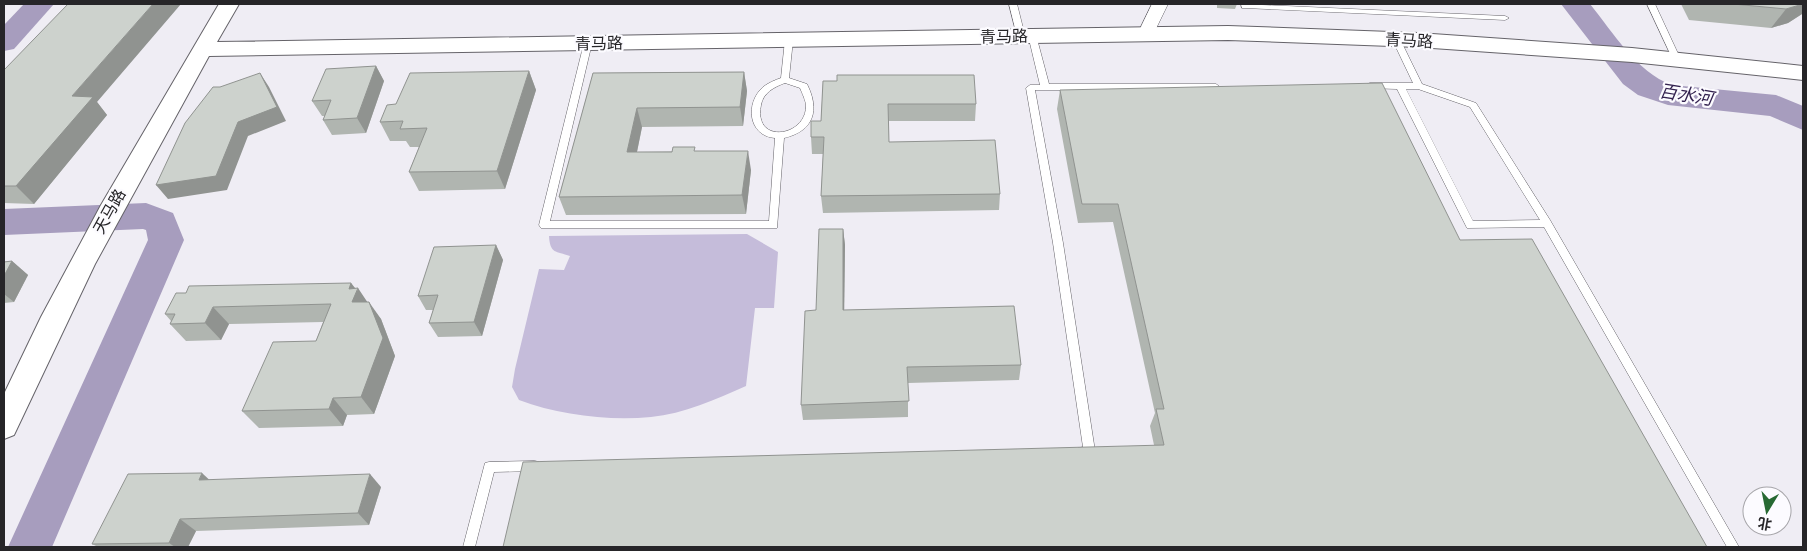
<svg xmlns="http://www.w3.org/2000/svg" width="1807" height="551" font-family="Karla,'Noto Sans SC',sans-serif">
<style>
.green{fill:#c5bcda}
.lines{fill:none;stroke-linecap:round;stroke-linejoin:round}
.river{fill:#a79dbe;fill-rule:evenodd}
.service-casing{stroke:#656369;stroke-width:1}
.minor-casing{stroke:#656369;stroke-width:1}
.tertiary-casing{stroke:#656369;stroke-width:2}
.service{fill:#fff;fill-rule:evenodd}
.minor{fill:#fff;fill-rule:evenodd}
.tertiary{fill:#fff;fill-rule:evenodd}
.wall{fill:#b0b5b0}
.shaded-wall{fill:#909390}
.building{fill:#cdd2cd;stroke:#909390}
.labels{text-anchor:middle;stroke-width:4.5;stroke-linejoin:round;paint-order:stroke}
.street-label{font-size:16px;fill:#262528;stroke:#fcfbff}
.water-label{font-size:18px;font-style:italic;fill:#33224f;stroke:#fcfbff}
</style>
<rect width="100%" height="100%" fill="#efedf4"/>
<path class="green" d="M747,234L778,252L774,308H755L746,386C716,399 684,414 651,417C608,421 559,415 519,400L512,387L515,369L539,269L564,270L570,256C556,251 550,254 549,236Z"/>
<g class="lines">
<g class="river">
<polygon points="24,4 54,4 14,49 4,51 4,25"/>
<path d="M1561,4H1590C1613,32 1636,72 1672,85L1776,95L1803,106V130L1770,116L1668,105L1638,95L1623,84Z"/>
<polygon points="146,203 173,213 184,240 52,547 8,547 148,240 146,230 143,229 4,235 4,209"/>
</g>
<g class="service-casing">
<g id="service">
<polygon points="1009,4 1017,4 1025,36 1024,38 1021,39 1017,36"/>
<polygon points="1241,4 1505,16 1509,18 1505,20 1245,8 1242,8"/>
<polygon points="1647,4 1655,4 1681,60 1680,62 1677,63 1673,60"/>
<polygon points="1032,32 1036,35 1049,84 1216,84 1220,87 1216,90 1035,90 1063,243 1095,451 1093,455 1082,457 1078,456 1076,452 1078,448 1083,447 1053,243 1026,88 1030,85 1040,85 1028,35"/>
<path d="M1396,36L1400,39L1422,84L1476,103L1550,220L1739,547H1727L1544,227L1467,228L1397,89L1367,88V84L1370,83H1413L1392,39ZM1406,89H1418L1470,107L1540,220L1473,221Z"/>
<path d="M789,37L793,40L789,78L807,84C820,110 814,131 784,138L777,228H541L539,225L584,43L588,40L592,43L550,221H769L775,138C748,136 745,103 763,87C768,83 775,80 781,78L785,40ZM785,83L800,88C802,93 806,101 806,106C806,137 753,145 761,105C763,93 774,87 785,83Z"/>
<polygon points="535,461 539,462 541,466 539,470 535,471 494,472 475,547 463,547 485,463 489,462"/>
</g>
</g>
<g class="minor-casing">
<polygon id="minor" points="1152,4 1168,4 1152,37 1140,37 1138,33"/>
</g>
<g class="tertiary-casing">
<polygon id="tertiary" points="219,4 239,4 217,42 1228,26 1418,33 1632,48 1803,66 1803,80 1632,62 1418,47 1228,40 209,56 95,264 14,435 4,439 4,394 41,317 101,205"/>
</g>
<use href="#service" class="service"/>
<use href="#minor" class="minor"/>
<use href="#tertiary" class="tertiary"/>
</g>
<g class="wall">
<polygon points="1217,4 1237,4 1235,9 1217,8"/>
<polygon points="1681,4 1803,4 1802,14 1788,23 1771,28 1689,20"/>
<polygon points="376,66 384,81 366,133 332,135 323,120 325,116 322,116 312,101"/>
<polygon points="4,70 97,102 107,115 34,204 4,203"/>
<polygon points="529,71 536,90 505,189 419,191 409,172 419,147 410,147 406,141 390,141 380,122 396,104"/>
<polygon points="744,72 747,91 743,126 642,127 637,152 696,151 751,170 746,214 566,215 559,197 593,73"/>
<polygon points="823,81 976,104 975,121 888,121 889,142 1000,194 999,210 823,213 821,196 823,154 812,154 811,137 821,121"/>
<polygon points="1060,90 1460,240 1707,547 1154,445 1150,426 1155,413 1113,222 1078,223 1057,109"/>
<polygon points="843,229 845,245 844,310 1021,365 1019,380 908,383 908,417 803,420 801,405 816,310"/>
<polygon points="496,245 503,260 482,336 438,337 429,323 433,310 426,310 418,296"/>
<polygon points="12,261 28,275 14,302 4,303 4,262"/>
<polygon points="351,283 381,319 395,356 374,414 347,415 343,426 259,428 242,411 316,341 323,322 229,324 221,340 186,341 170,324 171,321 165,314"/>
<polygon points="209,480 381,487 369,525 196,531 188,547 98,547 92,544"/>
</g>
<g class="shaded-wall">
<polygon points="153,4 181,4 97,102 107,115 34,204 16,186 72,96"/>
<polygon points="1803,4 1803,13 1802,14 1788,23 1771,28 1786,9"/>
<polygon points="376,66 384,81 366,133 357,118"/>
<polygon points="529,71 536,90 505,189 497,171"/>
<polygon points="744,72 747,91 743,126 740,107"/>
<polygon points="260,73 269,87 286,121 248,136 227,190 168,199 156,185 238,122"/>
<polygon points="637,108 642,127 633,171 627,152"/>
<polygon points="748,151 751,170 746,214 742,195"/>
<polygon points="843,229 845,245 844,326 843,310"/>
<polygon points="496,245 503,260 482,336 474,322"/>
<polygon points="12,261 28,275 14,302 4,294 4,266"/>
<polygon points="351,283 357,291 358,288 370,306 352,302 349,289"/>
<polygon points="369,302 381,319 395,356 374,414 361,397"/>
<polygon points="213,307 229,324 221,340 205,323"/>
<polygon points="333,398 347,415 343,426 329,409"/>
<polygon points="202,473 216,486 199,480"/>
<polygon points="370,474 381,487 369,525 358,513"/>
<polygon points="180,519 196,531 188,547 175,547 169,543"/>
</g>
<g class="building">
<polygon points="68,4 153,4 72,96 93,97 16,186 4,186 4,70"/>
<polygon points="1733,4 1803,4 1786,9"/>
<polygon points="376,66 357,118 323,120 331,100 312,101 326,69"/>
<polygon points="529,71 497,171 409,172 427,128 400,129 403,121 380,122 387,105 396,104 410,73"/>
<polygon points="744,72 740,107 637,108 627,152 672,152 673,147 695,147 694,151 748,151 742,195 559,197 593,73"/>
<polygon points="260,73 277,107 238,122 216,176 156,185 185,123 213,87 220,87"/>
<polygon points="837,75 974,75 976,104 888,104 889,142 995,140 1000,194 821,196 824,137 811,137 811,121 821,121 823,81 837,81"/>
<polygon points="1382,83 1460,240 1532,239 1707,547 503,547 523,462 1164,445 1156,409 1164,409 1118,204 1082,204 1060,90"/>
<polygon points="819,229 843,229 843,310 1014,306 1021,365 907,367 909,401 801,405 805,311 816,310"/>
<polygon points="496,245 474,322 429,323 438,295 418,296 434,247"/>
<polygon points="12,261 4,276 4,262"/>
<polygon points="351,283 349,289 358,288 352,302 369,302 383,338 361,397 333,398 329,409 242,411 273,342 316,341 331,304 213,307 205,323 170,324 175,314 165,314 176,293 186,293 189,286"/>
<polygon points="202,473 199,480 370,474 358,513 180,519 169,543 92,544 128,474"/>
</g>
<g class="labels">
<g class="street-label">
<text transform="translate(1004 36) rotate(-1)" y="6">青马路</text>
<text transform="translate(1409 40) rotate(3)" y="6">青马路</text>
<text transform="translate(599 43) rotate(-1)" y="6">青马路</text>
<text transform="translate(109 211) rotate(-61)" y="6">天马路</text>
</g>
<g class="water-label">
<text transform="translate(1686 95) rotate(9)" y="6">百水河</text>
</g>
</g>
<rect width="1807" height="551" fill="none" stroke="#262528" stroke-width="10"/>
<g transform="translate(1767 511) rotate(190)"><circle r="24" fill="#fcfbff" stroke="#a6a5a9"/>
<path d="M0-4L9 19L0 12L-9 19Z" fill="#276933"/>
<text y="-8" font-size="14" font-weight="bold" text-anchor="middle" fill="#262528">北</text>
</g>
</svg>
